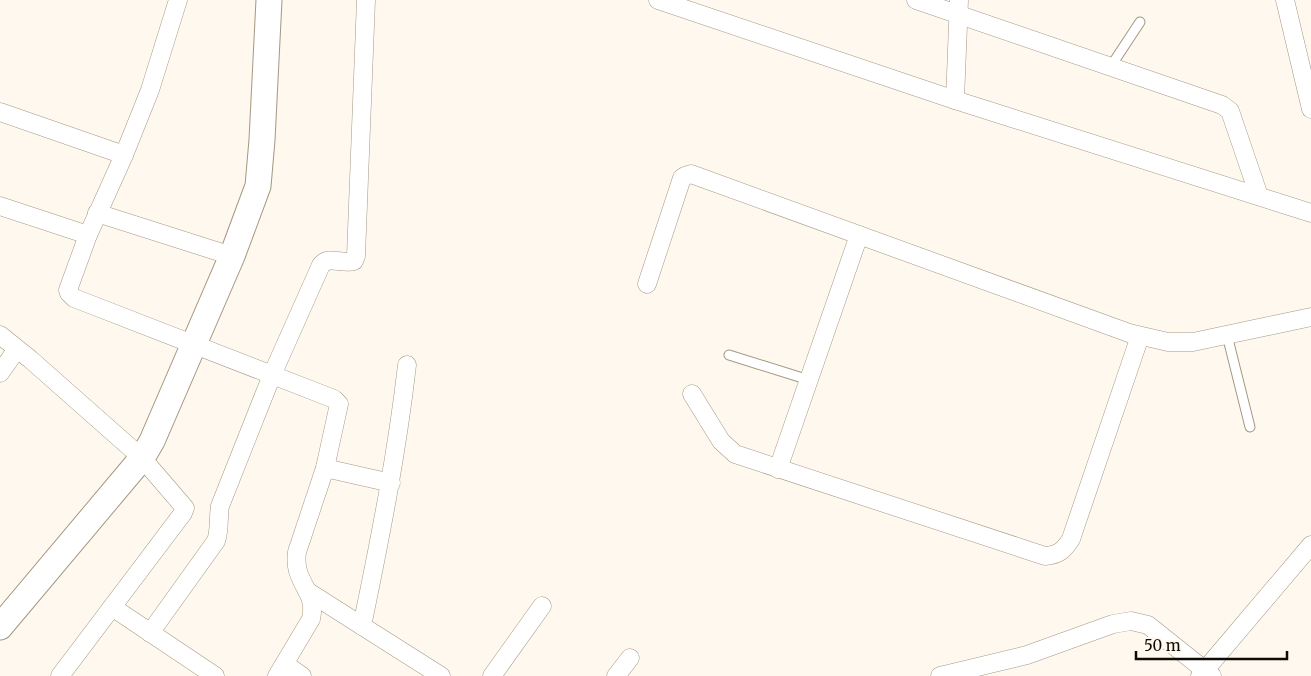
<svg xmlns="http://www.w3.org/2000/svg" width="1311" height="676" font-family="Merriweather,serif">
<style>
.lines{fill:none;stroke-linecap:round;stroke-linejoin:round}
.lane-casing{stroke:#a59882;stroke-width:11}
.street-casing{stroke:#a59882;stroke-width:19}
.secondary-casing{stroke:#a59882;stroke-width:27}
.lane{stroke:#fff;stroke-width:9}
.street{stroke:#fff;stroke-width:18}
.secondary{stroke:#fff;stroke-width:25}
</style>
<rect width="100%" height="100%" fill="#fef8ef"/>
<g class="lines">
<g class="lane-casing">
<g id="lane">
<polyline points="1111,66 1140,22"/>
<polyline points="1227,335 1250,427"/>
<polyline points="729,355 809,380"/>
</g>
</g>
<g class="street-casing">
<g id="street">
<path d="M178,0L150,90L124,155L88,235L68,290L69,293L74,298L334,399L339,404L325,468L297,552C296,559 296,564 298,571C304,591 316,596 311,619L277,676"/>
<polyline points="658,0 955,100 1311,213"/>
<polyline points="916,0 1222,105 1230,111 1259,196"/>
<polyline points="1285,0 1311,109"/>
<polyline points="955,100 959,0"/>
<polyline points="0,112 124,155"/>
<polyline points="0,206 88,235"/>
<polyline points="97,213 232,256"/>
<polyline points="647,284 682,178 685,176 691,174 1129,333 1168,342 1193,342 1311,317"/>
<polyline points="0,335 30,359 142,458 185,508 183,513 60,676"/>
<polyline points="0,373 17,349"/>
<path d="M692,394L721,441L735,454L1045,556C1059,555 1064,550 1071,539L1140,336"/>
<polyline points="325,468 391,483"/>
<polyline points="778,469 859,235"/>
<polyline points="307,591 441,676"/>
<polyline points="112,607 215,676"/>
<path d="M362,626C380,539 397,453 407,365"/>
<path d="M150,633L216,541C220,530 218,517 220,506L272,375L321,265C329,255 343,265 354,261L356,256L366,0"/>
<polyline points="285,664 302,676"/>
<polyline points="492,676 542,606"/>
<polyline points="616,676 630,658"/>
<polyline points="940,676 1027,655 1113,624 1131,621 1148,625 1212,676"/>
<polyline points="1200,676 1311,545"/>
</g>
</g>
<g class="secondary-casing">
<polyline id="secondary" points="0,627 142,458 152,441 232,256 258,186 262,140 269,0"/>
</g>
<use href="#lane" class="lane"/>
<use href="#street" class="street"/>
<use href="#secondary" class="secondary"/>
</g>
<path d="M1136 651v8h151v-8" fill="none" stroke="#0f0a04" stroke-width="2.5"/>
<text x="1144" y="651" font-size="15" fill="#0f0a04" stroke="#fef8ef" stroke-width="4" paint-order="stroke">50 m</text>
</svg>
